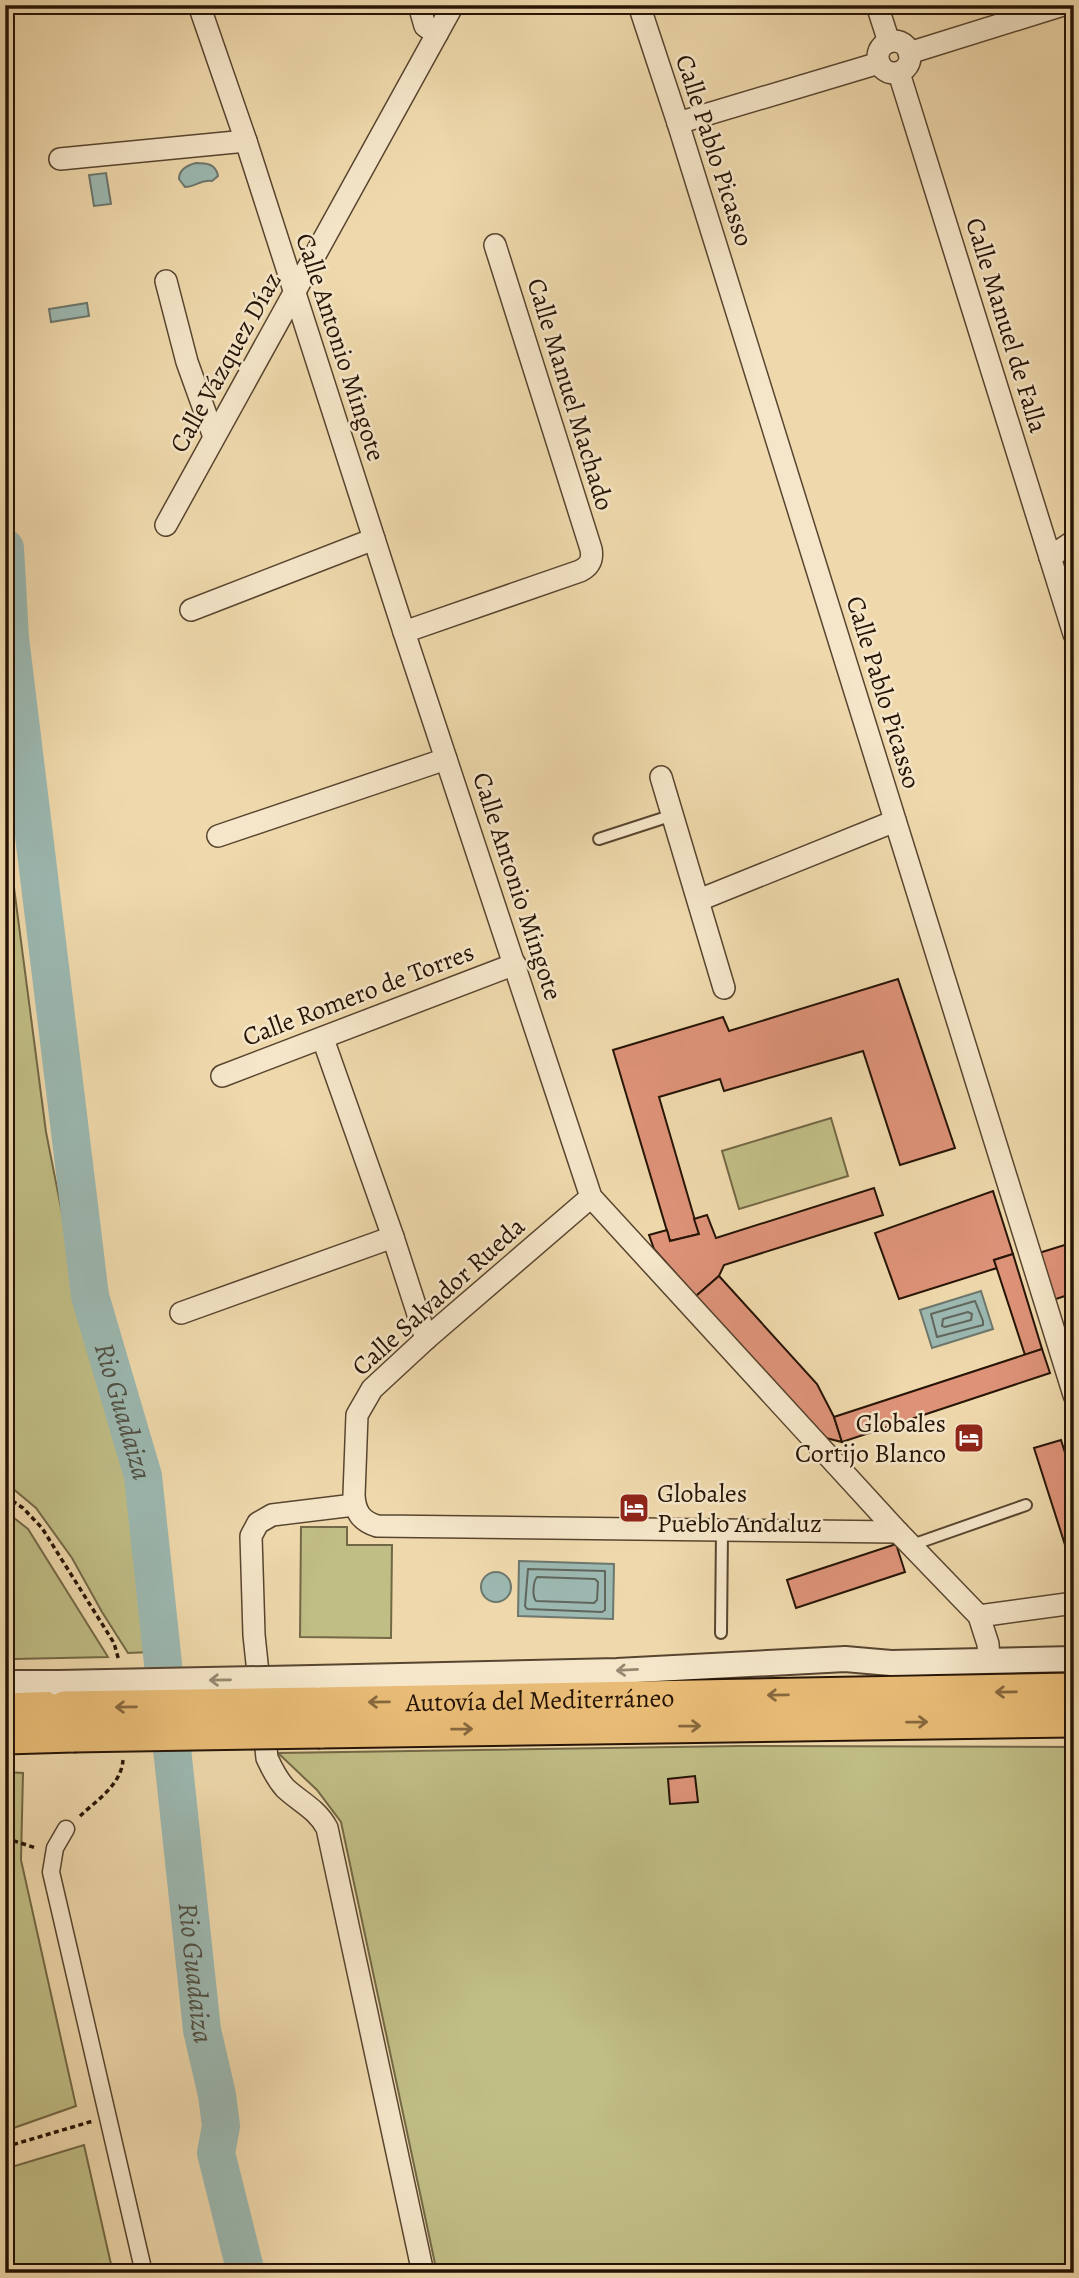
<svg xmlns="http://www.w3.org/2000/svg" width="1079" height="2278" font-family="Alegreya,serif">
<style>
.green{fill:#c0bd85;stroke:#736846;stroke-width:2}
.water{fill:#9cb9b2;stroke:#6d776d;stroke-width:2}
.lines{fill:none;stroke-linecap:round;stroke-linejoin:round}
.shore{stroke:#61665c;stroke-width:2}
.river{stroke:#9cb9b2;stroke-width:38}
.building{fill:#de9379;stroke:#261406;stroke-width:2}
.service-casing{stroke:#584530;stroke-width:14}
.pedestrian-casing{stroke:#584530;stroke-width:19}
.minor-casing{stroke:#584530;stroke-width:24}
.tertiary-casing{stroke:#584530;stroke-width:28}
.trunk-casing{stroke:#261406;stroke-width:37}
.path{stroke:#261406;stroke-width:3.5;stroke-dasharray:5 3.5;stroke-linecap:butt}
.service{stroke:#f5e6c9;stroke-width:10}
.pedestrian{stroke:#f5e6c9;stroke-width:16}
.minor{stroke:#f5e6c9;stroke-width:21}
.tertiary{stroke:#f5e6c9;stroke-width:24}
.trunk{stroke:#e8bc76;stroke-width:33}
.tertiary-bridge-casing{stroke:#584530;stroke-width:28;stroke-linecap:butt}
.trunk-bridge-casing{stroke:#261406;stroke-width:37;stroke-linecap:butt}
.tertiary-bridge{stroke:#f5e6c9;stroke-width:24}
.trunk-bridge{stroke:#e8bc76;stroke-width:33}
.oneway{stroke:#988871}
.oneway2{stroke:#87683e}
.labels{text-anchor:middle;stroke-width:5;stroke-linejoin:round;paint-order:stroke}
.street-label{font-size:26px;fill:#261406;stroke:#f5e6c9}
.poi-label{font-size:26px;fill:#261406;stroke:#f5e6c9;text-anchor:end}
.water-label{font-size:28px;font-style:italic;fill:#4f4e42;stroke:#f5e6c9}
</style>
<rect width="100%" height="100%" fill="#efd9ac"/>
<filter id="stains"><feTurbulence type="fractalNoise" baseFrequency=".00286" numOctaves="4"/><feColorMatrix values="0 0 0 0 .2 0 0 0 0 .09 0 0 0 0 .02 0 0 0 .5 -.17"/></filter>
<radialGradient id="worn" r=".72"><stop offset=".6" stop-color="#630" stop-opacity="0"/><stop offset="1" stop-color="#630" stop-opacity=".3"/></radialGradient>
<g class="green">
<polygon points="5,819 46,1132 75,1279 114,1398 136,1503 152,1652 128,1653 102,1612 72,1558 36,1508 5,1482"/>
<polygon points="831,1118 848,1176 739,1209 722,1151"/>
<polygon points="5,1514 9,1514 28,1529 108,1657 14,1659 5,1599"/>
<polygon points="301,1527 347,1527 347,1545 392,1545 391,1638 300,1637"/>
<polygon points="739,1746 1074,1747 1074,2273 437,2273 341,1822 317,1790 278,1753"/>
<polygon points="5,1772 23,1773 21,1860 76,2106 5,2131"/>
<polygon points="84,2145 113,2273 5,2273 5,2169"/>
</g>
<g class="water">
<path d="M196,163C207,163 216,164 218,176L212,181C201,179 196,187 185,187L179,179C179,169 188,165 196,163Z"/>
<polygon points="106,173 111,204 94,206 89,175"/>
<polygon points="87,303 89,316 51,322 49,309"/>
<polygon points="981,1291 993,1329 932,1348 920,1310"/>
<polygon points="519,1561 614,1564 613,1619 518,1616"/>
<circle cx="496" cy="1587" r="15"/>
</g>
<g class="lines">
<g class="shore">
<polygon points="975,1301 983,1321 983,1325 937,1337 931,1314"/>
<polygon points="968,1312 972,1314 971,1320 945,1327 942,1326 943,1319"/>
<polygon points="528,1569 605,1571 605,1610 602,1612 527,1609 525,1606"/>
<path d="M537,1577L595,1579L598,1582L597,1600L594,1603L536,1601C532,1596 533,1582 537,1577Z"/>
</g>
<path class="river" id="s1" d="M5,548L10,638L90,1296L143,1476L202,2030L217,2095L221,2126L216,2153L246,2273"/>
</g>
<g class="building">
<polygon points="898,979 955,1148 900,1165 863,1051 724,1091 720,1079 659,1097 699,1234 670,1241 613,1050 723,1017 729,1031"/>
<polygon points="874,1188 883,1215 724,1265 719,1276 696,1296 654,1249 649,1235 667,1230 670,1241 699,1234 694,1219 707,1215 716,1238"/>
<polygon points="993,1191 1013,1254 994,1260 997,1268 899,1299 875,1233"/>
<polygon points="1074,1242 1074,1293 1053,1300 1039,1253"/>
<polygon points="1013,1254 1042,1349 1025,1355 994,1260"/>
<polygon points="719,1276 817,1384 834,1417 842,1442 826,1438 696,1296"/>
<polygon points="1042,1349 1050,1373 842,1442 834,1417"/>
<polygon points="1061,1440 1074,1481 1074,1573 1034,1448"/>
<polygon points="896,1544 905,1572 796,1608 787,1580"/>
<polygon points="695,1776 698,1802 670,1804 668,1779"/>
</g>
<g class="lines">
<g class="service-casing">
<g id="service">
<polyline points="599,839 673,815"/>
<polyline points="912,1545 1026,1505"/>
<polyline points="721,1633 722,1530"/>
</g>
</g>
<g class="pedestrian-casing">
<polyline id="pedestrian" points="66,1829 55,1848 51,1872 144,2273"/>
</g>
<g class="minor-casing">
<g id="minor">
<polyline points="199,5 246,141 404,632 591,1197 898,1532 979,1616 988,1644 989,1661"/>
<polyline points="419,5 425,26 437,34"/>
<polyline points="639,5 678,123 1074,1395"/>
<polyline points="877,5 889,42"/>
<circle cx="894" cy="57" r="16"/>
<polyline points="909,53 1063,5"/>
<polyline points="899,73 1074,634"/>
<polyline points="678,123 879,63"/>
<polyline points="60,159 246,141"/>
<polyline points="166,281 187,362 214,437"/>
<polyline points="166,525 453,5"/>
<polyline points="1050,557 1074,541"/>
<polyline points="191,610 374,539"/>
<path d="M404,632L580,571C590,566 593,560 591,549L495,245"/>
<polyline points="661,777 724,988"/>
<polyline points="218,836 446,759"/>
<polyline points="699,900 895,821"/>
<polyline points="323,1039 393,1237 426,1339"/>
<polyline points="222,1076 515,964"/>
<path d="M591,1197L426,1339L372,1389L357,1415L354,1495C355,1512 361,1521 377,1526L898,1532"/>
<polyline points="181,1313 393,1237"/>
<path d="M354,1505L272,1515L258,1523L251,1536L254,1635L267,1758C272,1769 277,1779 285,1788C300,1802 317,1809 327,1828L423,2273"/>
<polyline points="979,1616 1074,1603"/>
</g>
</g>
<g class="tertiary-casing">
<g id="tertiary">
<polyline points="313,1678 617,1671 845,1659 891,1663 1074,1659"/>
<polyline points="5,1683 58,1683"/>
</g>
</g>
<g class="trunk-casing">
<g id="trunk">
<path id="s2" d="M316,1704L1074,1690"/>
<polyline points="5,1710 65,1708"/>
<polyline points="320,1731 1074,1720"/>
<polyline points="5,1737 73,1735"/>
</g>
</g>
<g class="path">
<polyline points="5,1496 23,1508 42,1528 114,1643 119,1661"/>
<path d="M80,1816C97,1800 121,1785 123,1760"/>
<polyline points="5,1838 36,1848"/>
<polyline points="5,2147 93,2121"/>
</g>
<use href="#service" class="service"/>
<use href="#pedestrian" class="pedestrian"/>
<use href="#minor" class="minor"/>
<use href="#tertiary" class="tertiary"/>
<use href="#trunk" class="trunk"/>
<g class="tertiary-bridge-casing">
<polyline id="tertiary-bridge" points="58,1683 313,1678"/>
</g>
<g class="trunk-bridge-casing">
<g id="trunk-bridge">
<polyline points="65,1708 316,1704"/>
<polyline points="73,1735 320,1731"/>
</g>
</g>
<use href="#tertiary-bridge" class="tertiary-bridge"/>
<use href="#trunk-bridge" class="trunk-bridge"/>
</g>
<defs><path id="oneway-shaft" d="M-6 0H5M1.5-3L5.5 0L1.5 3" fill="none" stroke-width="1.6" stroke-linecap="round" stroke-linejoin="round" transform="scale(1.75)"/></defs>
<g class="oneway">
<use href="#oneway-shaft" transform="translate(627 1670) rotate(177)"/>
<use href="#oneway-shaft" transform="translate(220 1680) rotate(179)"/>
</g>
<g class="oneway2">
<use href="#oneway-shaft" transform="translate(1006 1692) rotate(179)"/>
<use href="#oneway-shaft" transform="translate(778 1695) rotate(179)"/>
<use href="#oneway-shaft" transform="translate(379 1702) rotate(179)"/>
<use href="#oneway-shaft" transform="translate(126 1707) rotate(179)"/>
<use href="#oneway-shaft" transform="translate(917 1722) rotate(-1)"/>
<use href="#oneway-shaft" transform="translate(690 1726) rotate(-1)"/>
<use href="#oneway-shaft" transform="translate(462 1729) rotate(-1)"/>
</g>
<defs>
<g id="hotel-square" transform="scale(1.575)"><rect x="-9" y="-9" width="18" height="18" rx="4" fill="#8f2418" stroke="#f5e6c9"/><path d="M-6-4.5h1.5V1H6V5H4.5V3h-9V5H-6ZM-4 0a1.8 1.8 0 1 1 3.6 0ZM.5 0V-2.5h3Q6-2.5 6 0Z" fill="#fff"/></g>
</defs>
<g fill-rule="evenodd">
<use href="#hotel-square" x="969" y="1438"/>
<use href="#hotel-square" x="634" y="1508"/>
</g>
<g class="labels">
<g class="street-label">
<text transform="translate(715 150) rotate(72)" y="9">Calle Pablo Picasso</text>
<text transform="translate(1007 325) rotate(73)" y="9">Calle Manuel de Falla</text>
<text transform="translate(341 347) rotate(72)" y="9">Calle Antonio Mingote</text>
<text transform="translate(225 362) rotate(-61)" y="9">Calle Vázquez Díaz</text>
<text transform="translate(571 394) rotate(73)" y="9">Calle Manuel Machado</text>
<text transform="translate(884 692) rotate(73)" y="9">Calle Pablo Picasso</text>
<text transform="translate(518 886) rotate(72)" y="9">Calle Antonio Mingote</text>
<text transform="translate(358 994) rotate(-21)" y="9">Calle Romero de Torres</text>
<text transform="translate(438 1296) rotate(-42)" y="9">Calle Salvador Rueda</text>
<text dy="9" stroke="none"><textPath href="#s2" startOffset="224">Autovía del Mediterráneo</textPath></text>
</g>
<g class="poi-label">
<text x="946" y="1432">Globales<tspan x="946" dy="30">Cortijo Blanco</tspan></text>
<text x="657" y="1502" text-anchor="start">Globales<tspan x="657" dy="30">Pueblo Andaluz</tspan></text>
</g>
<g class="water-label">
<text dy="10" stroke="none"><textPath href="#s1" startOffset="873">Rio Guadaiza</textPath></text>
<text dy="10" stroke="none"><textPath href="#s1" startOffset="1440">Rio Guadaiza</textPath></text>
</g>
</g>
<rect width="1079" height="2278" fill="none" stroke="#efd9ac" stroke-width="28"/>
<rect x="7" y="7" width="1065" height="2264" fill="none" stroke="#261406" stroke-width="3.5"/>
<rect x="14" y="14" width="1051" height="2250" fill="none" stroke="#261406" stroke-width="2"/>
<rect width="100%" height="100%" filter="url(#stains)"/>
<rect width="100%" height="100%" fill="url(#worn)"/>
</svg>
